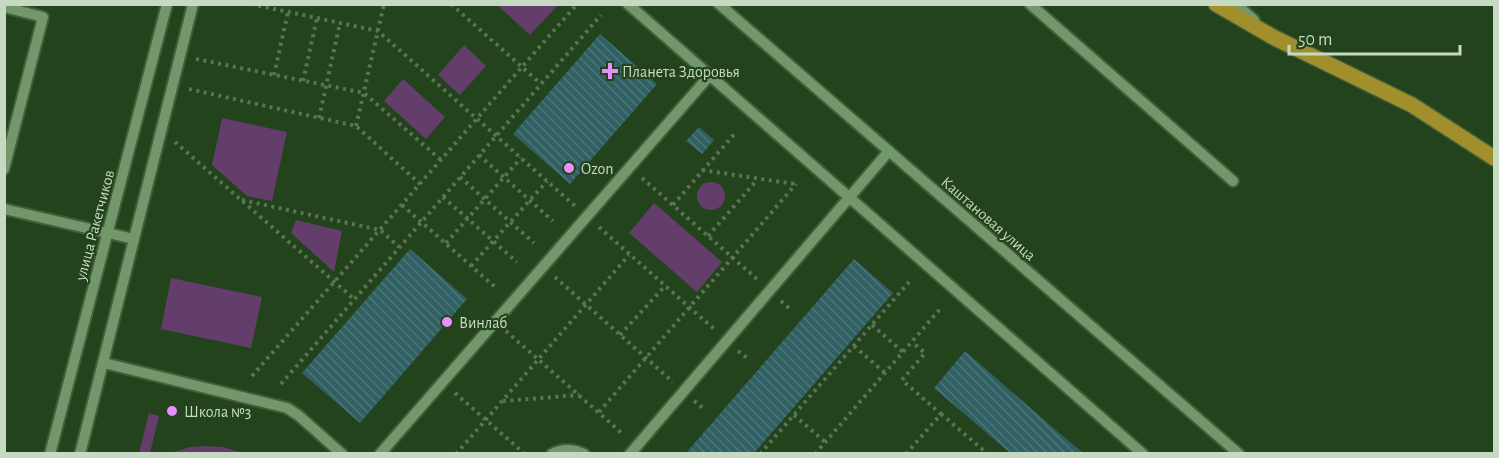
<svg xmlns="http://www.w3.org/2000/svg" width="1499" height="458" font-family="'Alegreya Sans',sans-serif">
<style>
.park{fill:#633e6a}
.building{fill:url(#building-back-hatch)}
.lines{fill:none;stroke-linecap:round;stroke-linejoin:round}
.minor-casing{stroke:#405e3c;stroke-width:14}
.major-casing{stroke:#405e3c;stroke-width:18}
.path{stroke:#597553;stroke-width:4;stroke-dasharray:3 4.5;stroke-linecap:butt}
.minor{stroke:#72976b;stroke-width:10}
.major{stroke:#a18f2c;stroke-width:15}
.poi-dot{fill:#ea8dfd;stroke:#22431b;stroke-width:2}
.labels{text-anchor:middle;stroke-width:4.5;stroke-linejoin:round;paint-order:stroke}
.poi-label{font-size:16px;fill:#c6d9c2;stroke:#22431b;text-anchor:start}
.street-label{font-size:16px;fill:#c6d9c2;stroke:#22431b}
</style>
<defs>
<pattern id="building-back-hatch" width="6" height="6" patternUnits="userSpaceOnUse" patternTransform="scale(1.5)"><rect width="6" height="6" fill="#306063"/><path d="M-1 5l2 2M0 0l6 6M5-1l2 2" fill="none" stroke="#4c7678"/></pattern>
</defs>
<rect width="100%" height="100%" fill="#22431b"/>
<g class="park">
<polygon points="497,5 555,4 557,6 530,35"/>
<polygon points="464,45 486,66 460,95 438,75"/>
<polygon points="403,79 445,117 426,139 384,101"/>
<polygon points="222,118 287,132 272,201 247,196 212,165"/>
<circle cx="711" cy="196" r="14"/>
<polygon points="654,203 722,262 697,292 629,233"/>
<polygon points="296,220 342,231 334,272 291,233"/>
<polygon points="171,278 262,297 251,348 161,329"/>
<polygon points="149,413 159,416 150,453 139,453"/>
<polygon points="206,446 223,447 242,453 171,453 190,447"/>
</g>
<g class="building">
<polygon points="600,34 657,84 570,184 513,134"/>
<polygon points="699,127 714,140 702,154 686,141"/>
<polygon points="410,249 467,299 360,423 302,373"/>
<polygon points="854,259 893,293 808,391 754,453 686,453"/>
<polygon points="965,351 1058,432 1083,453 1010,453 934,388"/>
</g>
<g class="lines">
<g class="minor-casing">
<g id="minor">
<polyline points="628,4 1143,454"/>
<polyline points="719,4 1239,454"/>
<polyline points="1030,4 1233,181"/>
<polyline points="1236,4 1254,20"/>
<polyline points="4,7 43,17 4,169"/>
<polyline points="4,209 134,239"/>
<polyline points="104,363 287,408 298,415 342,454"/>
<polyline points="50,454 167,4"/>
<polyline points="80,454 193,4"/>
<polyline points="380,454 710,75"/>
<path d="M552,454C563,448 573,449 584,454"/>
<polyline points="630,454 889,151"/>
</g>
</g>
<g class="major-casing">
<polyline id="major" points="1216,4 1273,37 1412,105 1494,158"/>
</g>
<g class="path">
<polyline points="251,4 378,31 575,206"/>
<polyline points="451,4 541,84"/>
<polyline points="196,59 364,93 441,160"/>
<polyline points="274,75 288,12"/>
<polyline points="303,81 317,18"/>
<polyline points="189,89 356,126 420,184"/>
<polyline points="319,118 340,23"/>
<polyline points="356,126 384,4"/>
<polyline points="175,142 354,299"/>
<polyline points="479,155 553,221"/>
<polyline points="702,170 795,184"/>
<polyline points="460,177 534,243"/>
<polyline points="642,178 758,280"/>
<polyline points="443,197 517,262"/>
<polyline points="242,200 380,230 399,247"/>
<polyline points="402,205 495,287"/>
<polyline points="673,205 736,132"/>
<polyline points="599,227 715,330"/>
<polyline points="708,236 757,180"/>
<polyline points="446,243 521,158"/>
<polyline points="471,266 547,181"/>
<polyline points="555,277 673,382"/>
<polyline points="781,301 790,309"/>
<polyline points="872,325 903,352"/>
<polyline points="506,331 624,435"/>
<polyline points="620,335 665,286"/>
<polyline points="854,346 885,373"/>
<polyline points="738,351 747,358"/>
<polyline points="252,376 577,4"/>
<polyline points="281,384 601,15"/>
<polyline points="455,393 525,454"/>
<polyline points="503,401 579,395"/>
<polyline points="694,401 703,408"/>
<polyline points="599,412 796,184"/>
<polyline points="941,414 988,454"/>
<polyline points="794,415 825,442"/>
<polyline points="456,454 629,255"/>
<polyline points="760,454 909,282"/>
<polyline points="815,454 940,309"/>
<polyline points="906,454 941,414 902,380 925,353 912,342"/>
</g>
<use href="#minor" class="minor"/>
<use href="#major" class="major"/>
</g>
<g class="poi-dot">
<path d="M607 62h6v6h6v6h-6v6h-6v-6h-6v-6h6z"/>
<circle cx="569" cy="168" r="6"/>
<circle cx="447" cy="322" r="6"/>
<circle cx="172" cy="411" r="6"/>
</g>
<g class="labels">
<g class="poi-label">
<text x="622" y="77">Планета Здоровья</text>
<text x="581" y="174">Ozon</text>
<text x="459" y="328">Винлаб</text>
<text x="184" y="417">Школа №3</text>
</g>
<g class="street-label">
<text transform="translate(989 218) rotate(41)" y="6">Каштановая улица</text>
<text transform="translate(94 225) rotate(-75)" y="6">улица Ракетчиков</text>
</g>
</g>
<rect width="1499" height="458" fill="none" stroke="#c6d9c2" stroke-width="12"/>
<path d="M1289 45v9h171v-9" fill="none" stroke="#c6d9c2" stroke-width="3"/>
<text x="1298" y="45" font-size="18" fill="#c6d9c2" stroke="#22431b" stroke-width="4.5" paint-order="stroke">50 m</text>
</svg>
